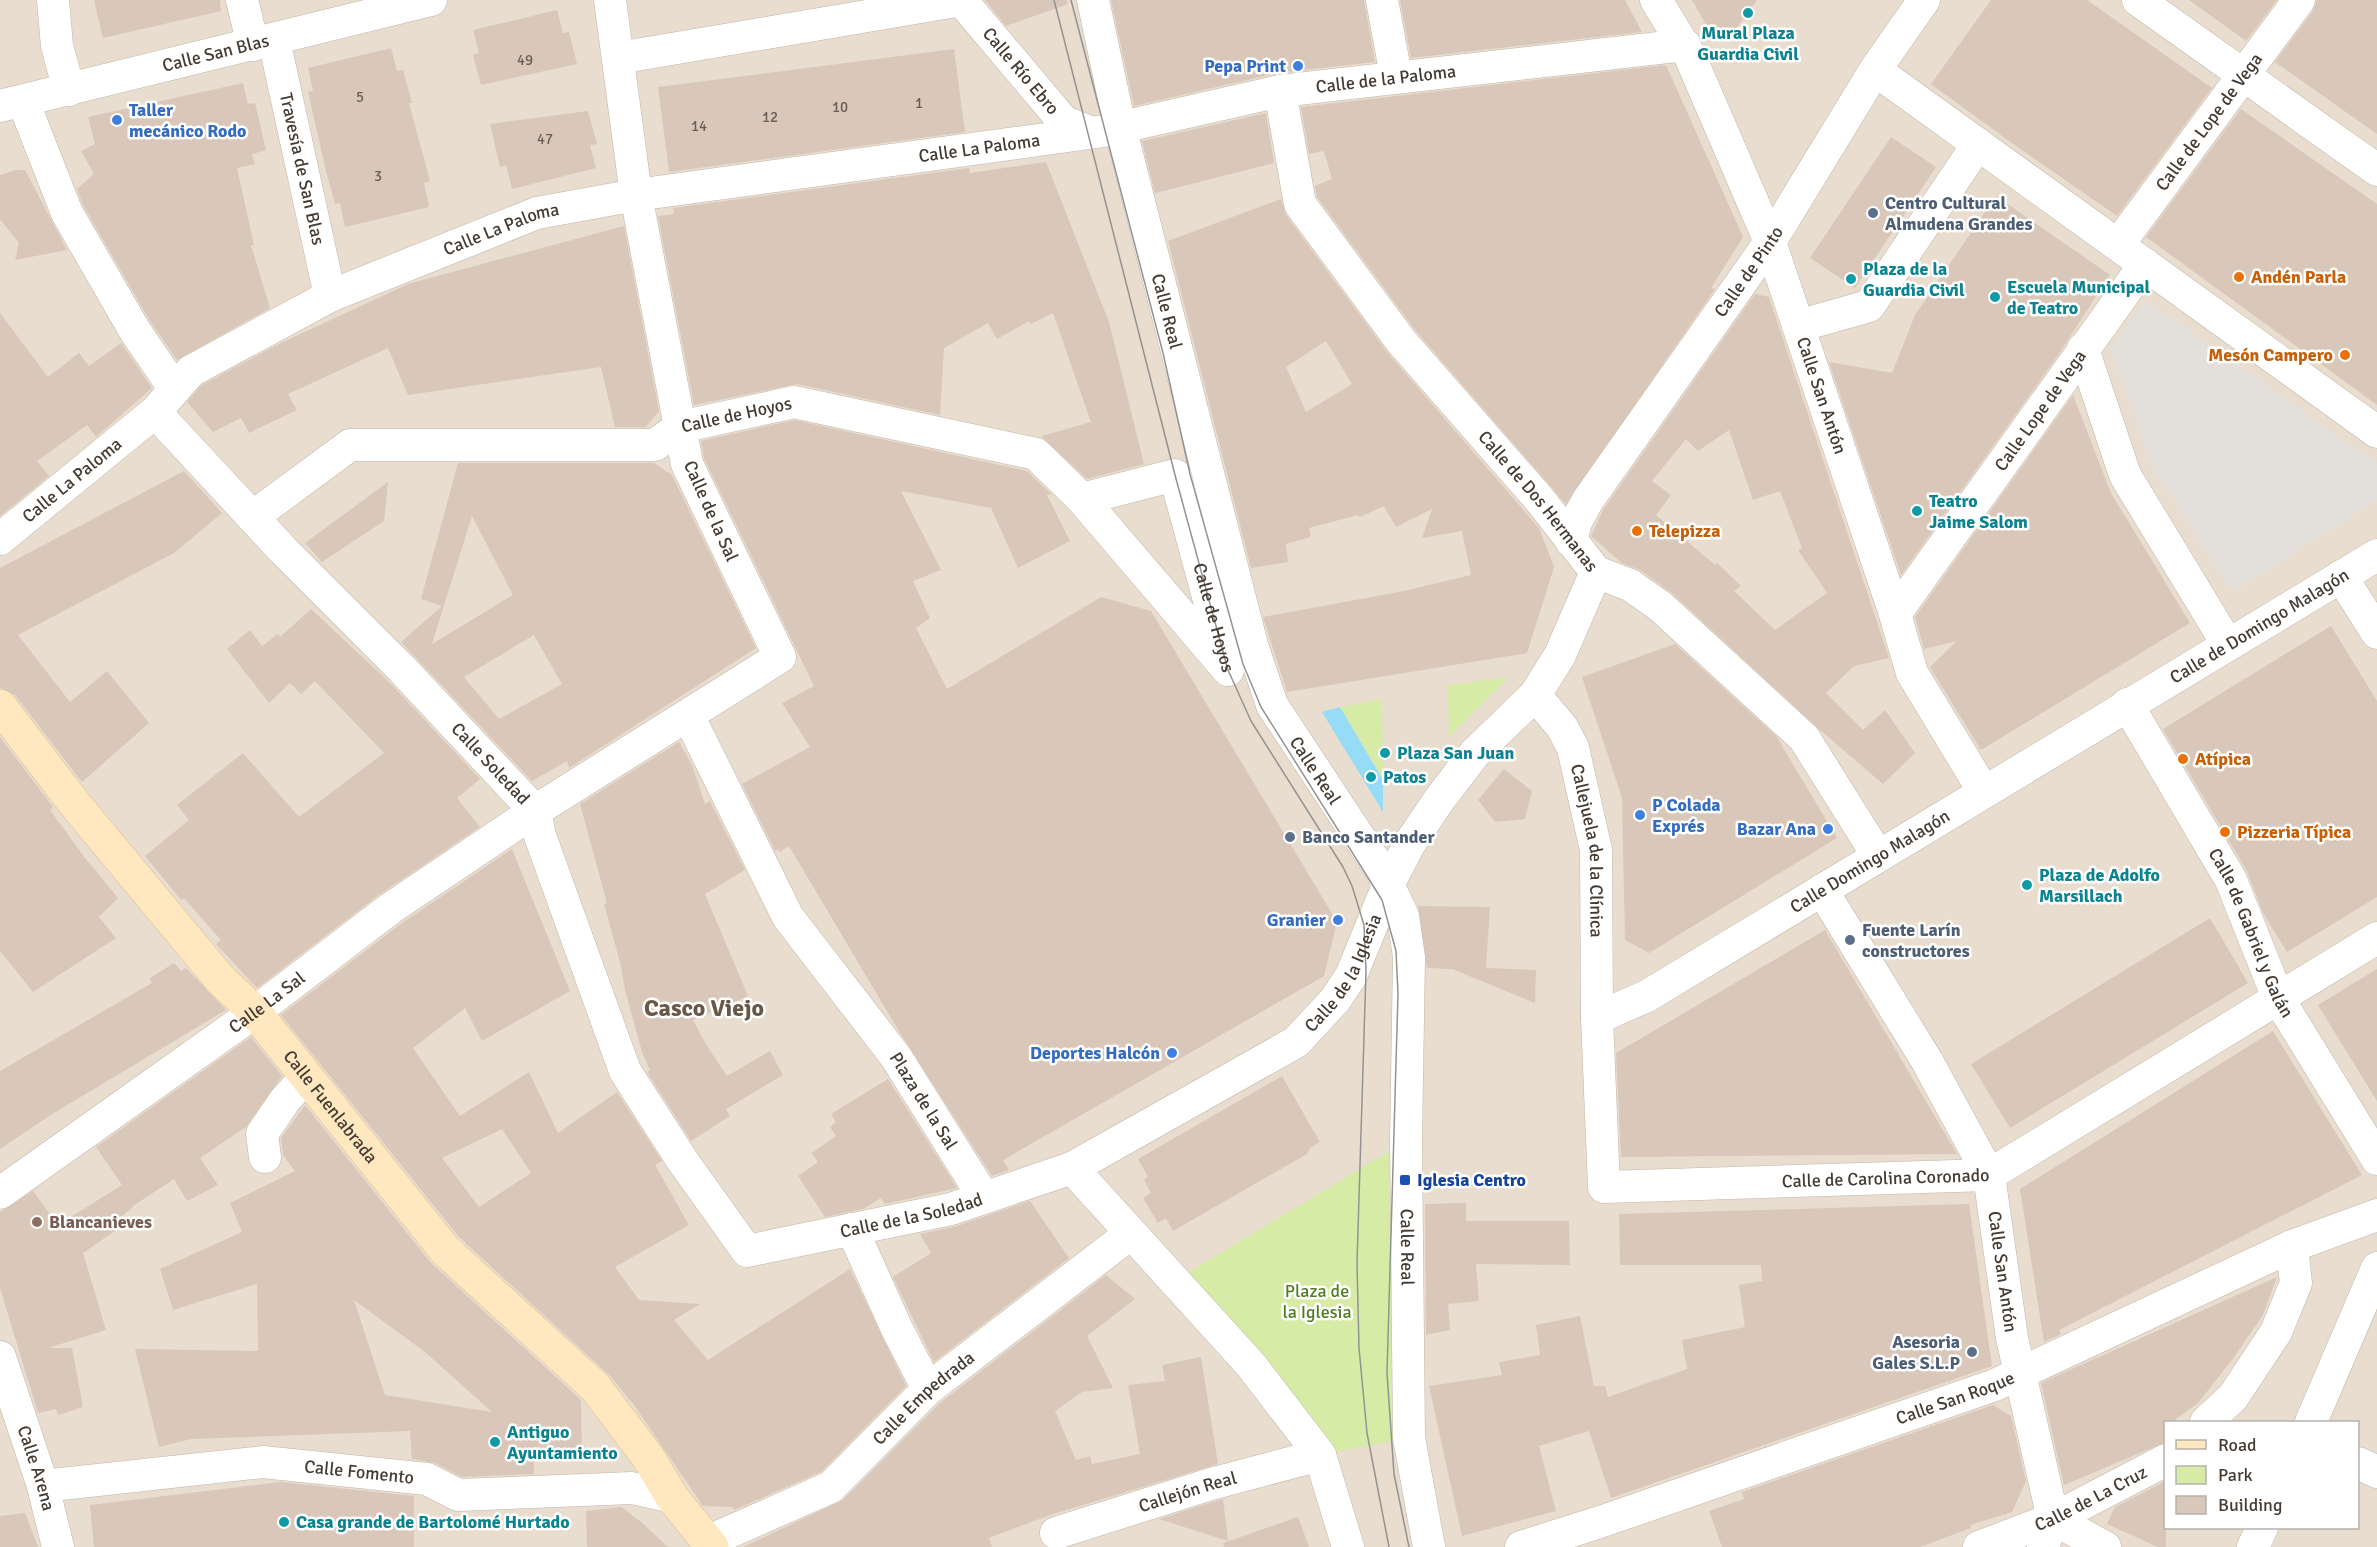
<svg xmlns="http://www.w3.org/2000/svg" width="2377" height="1547" font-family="Signika,sans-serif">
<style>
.residential{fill:#e8ddcf;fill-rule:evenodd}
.green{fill:#d6eca6}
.parking{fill:#e3dfdb}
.water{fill:#96dcf7}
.building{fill:#d9c8b9;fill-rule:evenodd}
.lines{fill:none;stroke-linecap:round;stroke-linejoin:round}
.street-casing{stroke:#c2b5a7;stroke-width:33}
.secondary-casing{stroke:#dbbd8e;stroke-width:34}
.street{stroke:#fff;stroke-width:32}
.secondary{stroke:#ffe7c0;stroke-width:33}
.tram{stroke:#939393;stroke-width:1.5}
.culture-dot{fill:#0f9aa8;stroke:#fff;stroke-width:2}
.shop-dot{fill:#3f7fe0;stroke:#fff;stroke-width:2}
.service-dot{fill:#5c6f8a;stroke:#fff;stroke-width:2}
.food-dot{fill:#e8710a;stroke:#fff;stroke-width:2}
.transit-dot{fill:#1a4fb4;stroke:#fff;stroke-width:2}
.education-dot{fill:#8d6e63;stroke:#fff;stroke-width:2}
.labels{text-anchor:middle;stroke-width:5;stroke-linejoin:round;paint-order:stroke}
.number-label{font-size:15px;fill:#6a5e54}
.culture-label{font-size:18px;font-weight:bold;fill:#0d838f;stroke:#fff;text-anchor:start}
.street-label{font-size:18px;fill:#453b32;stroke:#fff}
.shop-label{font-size:18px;font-weight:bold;fill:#366cbe;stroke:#fff;text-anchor:end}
.service-label{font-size:18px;font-weight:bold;fill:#4e5e75;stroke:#fff;text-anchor:start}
.food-label{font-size:18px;font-weight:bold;fill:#c56008;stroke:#fff;text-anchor:start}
.transit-label{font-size:18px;font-weight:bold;fill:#164399;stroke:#fff;text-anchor:start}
.education-label{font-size:18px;font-weight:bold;fill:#785e54;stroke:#fff;text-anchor:start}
.park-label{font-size:18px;fill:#4f7c20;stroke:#fff}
.district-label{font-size:24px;font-weight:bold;fill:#695748;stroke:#fff}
</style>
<rect width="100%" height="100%" fill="#f3ece2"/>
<path class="residential" d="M0,0H2377V1547H0ZM2166,1422H2358V1528H2166Z"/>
<g class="green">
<polygon points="1509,677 1449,737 1448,685"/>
<polygon points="1382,699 1383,779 1340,707"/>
<polygon points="1406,1141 1409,1438 1320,1455 1174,1281"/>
</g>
<polygon class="parking" points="2146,300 2377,464 2377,500 2233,592 2153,469 2110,348"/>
<polygon class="water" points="1340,707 1383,780 1383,812 1322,712"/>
<g class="building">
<polygon points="94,0 220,0 221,11 103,38"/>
<polygon points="985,0 1067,0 1068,4 1006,26"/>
<polygon points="1111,0 1364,0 1375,62 1277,73 1134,106"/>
<polygon points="1400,0 1625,0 1642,32 1411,58"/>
<polygon points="1692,0 1757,0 1734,32 1716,42"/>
<polygon points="1991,0 2087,0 2212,88 2117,216 2009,141 1931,84"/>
<polygon points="2189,0 2277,0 2246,41"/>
<polygon points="2317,0 2377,0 2377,134 2275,62 2313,11"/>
<polygon points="557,10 563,33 569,32 577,64 481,85 473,55 479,53 473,30"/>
<polygon points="391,48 397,71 403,70 412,103 409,103 430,181 424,183 429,207 345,227 340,203 335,204 326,171 308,92 313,91 308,68"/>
<polygon points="954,49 965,132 669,172 658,87"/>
<polygon points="1666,65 1743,237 1711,288 1715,289 1566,504 1415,330 1317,197 1315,186 1332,179 1324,151 1309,154 1301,107"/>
<polygon points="243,83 248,104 255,103 266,150 252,154 255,164 237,168 254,245 251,245 270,308 177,360 150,321 83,205 77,189 94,174 81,151 95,144 88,117"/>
<polygon points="2241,109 2377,204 2377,405 2146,237"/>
<polygon points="588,111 597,144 590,145 596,168 512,189 506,165 500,167 490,124"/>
<polygon points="1266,113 1274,163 1155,193 1142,141"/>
<polygon points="1891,137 1936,167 1855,288 1810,258"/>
<polygon points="1046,162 1109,322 1144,464 1087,479 1043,438 1042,436 1091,422 1053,313 1031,324 1029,321 997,339 988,323 944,348 940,415 797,384 694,405 658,216 674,214 673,208 969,168 970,173"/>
<polygon points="16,170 25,170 67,250 15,260 19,243 0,219 0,175"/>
<polygon points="1996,196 2110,275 2058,355 1901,575 1829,362 1892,373 1915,315"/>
<path d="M1281,199L1286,215L1387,352L1539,528L1554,567L1527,653L1287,692L1263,617L1404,591L1471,575L1462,531L1422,538L1432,509L1396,527L1384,506L1360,517L1358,515L1309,528L1311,537L1286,544L1288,562L1251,568L1168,241ZM1326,341L1352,384L1306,412L1286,367Z"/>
<polygon points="624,226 659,411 646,427 615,427 601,367 408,395 388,348 288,394 297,410 249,433 241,418 213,432 187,402 202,385 281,343 408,284"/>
<path d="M1755,294L1769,297L1889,658L1854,666L1826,693L1863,730L1885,710L1915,753L1883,784L1820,730L1672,593L1640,570L1622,563L1591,536L1603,510ZM1729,430L1753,500L1780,491L1802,548L1798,550L1827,593L1775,630L1734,591L1741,586L1717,563L1715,565L1656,515L1671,495L1652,481L1686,439L1698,451Z"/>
<polygon points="0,313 48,377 79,353 89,366 121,343 152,388 96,437 87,425 37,461 49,476 0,516"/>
<polygon points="2073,395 2111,493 2190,623 1981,750 1930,667 1957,641 1924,649 1915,617"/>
<polygon points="794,420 1027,471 1051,494 1047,495 1070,541 1018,568 991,508 901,491 941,570 913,581 930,618 916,628 947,689 1101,597 1151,611 1337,922 1324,976 1003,1160 1009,1170 992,1176 897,1028 789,846 780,852 778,849 775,851 742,784 810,747 782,703 814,686 704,458 701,441"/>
<path d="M458,463H654L672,475L756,648L569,768L567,761L532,781L401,642L442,606L421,599ZM472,516L513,595L432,644L445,602ZM534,635L562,684L499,719L464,677Z"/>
<polygon points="184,471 222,513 174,553 18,635 70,702 107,671 149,723 82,782 15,695 0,688 0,568"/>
<polygon points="388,482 384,521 322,562 305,543"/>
<polygon points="311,609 389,682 480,779 457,798 480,827 380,894 257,988 216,944 221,940 184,898 181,900 145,856 189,820 177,805 243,753 299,817 384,753 315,681 301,694 290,683 269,703 227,649 250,630 262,646 278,634 280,637"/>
<polygon points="2331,626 2377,701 2377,897 2287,952 2263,913 2247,871 2163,729"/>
<polygon points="1675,644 1776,736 1837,838 1649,953 1625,940 1622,798 1582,677"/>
<polygon points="0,737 53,807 50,810 85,858 118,898 99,917 116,938 33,992 0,951"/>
<polygon points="679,742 692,765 705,804 710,801 745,870 705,894 748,996 693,1020 707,1046 727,1076 770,1051 783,1075 726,1109 730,1116 691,1141 647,1072 650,1070 642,1052 625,990 621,966 604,904 607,903 580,804"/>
<polygon points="1504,769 1532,791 1525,819 1495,822 1478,800"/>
<path d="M512,849L570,991L482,1041L465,1008L413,1048L460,1116L529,1072L558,1133L617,1092L662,1161L655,1165L689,1225L615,1267L639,1300L700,1304L674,1320L708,1360L850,1269L906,1386L821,1472L734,1510L733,1507L703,1506L634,1405L610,1376L459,1237L281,1015L402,923ZM502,1129L531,1173L479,1207L442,1158Z"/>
<polygon points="1418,906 1490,907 1486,968 1536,970 1535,1003 1452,969 1427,968"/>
<polygon points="2210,918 2248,983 2010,1128 1971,1064"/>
<polygon points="1825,930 1957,1154 1621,1157 1616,1053"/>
<polygon points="174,963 181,971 186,968 226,1010 52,1114 0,1149 0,1071 152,983 150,978"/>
<polygon points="2377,969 2377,1101 2318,1005"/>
<polygon points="2273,1031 2362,1175 2059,1330 2061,1334 2044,1342 2020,1189"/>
<polygon points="251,1037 282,1076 246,1127 200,1158 218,1185 187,1201 174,1179 136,1204 113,1224 115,1231 83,1253 106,1330 48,1348 72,1348 83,1407 58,1415 56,1409 38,1413 0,1288 0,1212 33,1191 58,1225 122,1185 96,1147"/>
<polygon points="1282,1076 1320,1142 1310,1148 1307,1154 1173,1231 1166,1218 1158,1223 1143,1198 1151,1193 1144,1180 1148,1177 1138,1159"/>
<polygon points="888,1079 957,1188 885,1204 881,1198 863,1209 825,1217 798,1176 818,1162 812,1153 836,1136 830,1127 836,1122 831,1114"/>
<path d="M305,1105L430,1262L581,1400L582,1459L534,1461V1474L462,1477L435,1463L412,1459L410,1431L191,1439L159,1447L135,1349L258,1351L257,1284L173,1310L160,1269L242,1232L230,1203L295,1171L283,1155L281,1138ZM354,1300L425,1352L492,1412L385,1395Z"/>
<polygon points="1030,1201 1069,1258 934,1362 893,1277 931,1253 920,1234 957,1226"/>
<polygon points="1466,1203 1466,1221 1569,1221 1570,1265 1476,1264 1479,1301 1448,1304 1450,1330 1426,1335 1425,1204"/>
<polygon points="1969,1204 1992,1366 1611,1498 1589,1431 1539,1446 1556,1511 1462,1536 1429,1386 1502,1375 1499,1362 1540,1355 1536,1325 1580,1316 1594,1386 1605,1386 1608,1397 1687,1369 1682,1340 1745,1327 1739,1285 1762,1281 1761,1265 1620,1265 1619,1214"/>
<polygon points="1106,1275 1135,1299 1087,1336 1113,1388 1082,1392 1055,1411 1076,1460 1090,1456 1092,1464 1140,1454 1128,1385 1165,1381 1162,1365 1201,1357 1218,1464 1050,1515 989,1538 992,1547 743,1547 843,1500 940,1403"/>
<polygon points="2277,1277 2263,1315 2234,1357 2198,1403 2172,1422 2166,1422 2166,1442 2064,1485 2041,1383"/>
<polygon points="1993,1405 2011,1416 2026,1481 2012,1512 1970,1525 1971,1528 1920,1547 1722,1547 1709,1511 1744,1499 1742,1492"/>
<polygon points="2166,1481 2166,1547 2158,1547 2107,1524 2115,1507"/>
<polygon points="280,1482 414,1496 414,1547 94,1547 90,1505"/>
<polygon points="1223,1499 1228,1541 1159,1519 1216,1501"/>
<polygon points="621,1507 641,1522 668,1547 587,1547 586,1511"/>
<polygon points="25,1513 38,1547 0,1547 0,1516"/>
<polygon points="1298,1517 1309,1547 1224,1547 1223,1543"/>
</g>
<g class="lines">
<g class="street-casing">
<g id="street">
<polyline points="53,0 57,46 69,90"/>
<polyline points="242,0 253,45"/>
<path id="s1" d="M961,0L1064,122L1090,132"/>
<path id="s2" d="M1093,0L1120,127L1207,469L1252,645L1272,705L1382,872L1403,916L1409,957L1406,1141L1409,1438L1429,1547"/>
<polyline points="1382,0 1396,76"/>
<path id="s3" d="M1656,0L1689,54L1770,242L1895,614L1912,673L1984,792"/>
<polyline points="2138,0 2377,170"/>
<path id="s4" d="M274,40L330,296"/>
<polyline points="618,58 962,0"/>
<polyline points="1875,70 2377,432"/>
<path id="s5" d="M1280,91L1300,204L1401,341L1540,500L1596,572L1630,585L1660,606L1804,738L1878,856"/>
<polyline points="23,101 67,213 135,331 174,388"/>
<path id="s6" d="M0,106L431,0"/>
<path id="s7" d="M2118,245L2299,0"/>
<polyline points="1798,326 1869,306 1978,144"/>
<polyline points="2083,349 2125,475 2228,645"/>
<path id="s8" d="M155,412L283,550L402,669L535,811L540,836L625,1071L682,1160L747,1251L951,1209L1072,1168L1296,1042L1335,1000L1351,976L1389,883L1410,843L1439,800L1475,753L1535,695L1560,655L1596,572"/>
<polygon points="1175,475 1228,670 1082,499"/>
<path id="s9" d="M254,516L350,445H655L680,427L794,402L1036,454L1082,499"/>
<path id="s10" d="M0,539L155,412L191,371L330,296L537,213L636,195L1104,131L1280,91L1685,45"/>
<path id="s11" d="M1571,541L1576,522L1588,500L1770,242L1875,70L1924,0"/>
<polyline points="2341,576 2377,633"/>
<path id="s12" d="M1895,614L2145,264"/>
<path id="s13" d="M1535,695L1562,727L1573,748L1596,850L1597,1018L1604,1187L1989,1175L2377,938"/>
<path id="s14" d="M2127,704L2231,880L2278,998L2377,1159"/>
<path id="s15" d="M688,715L788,917L896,1057L983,1196"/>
<path id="s16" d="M1822,890L1927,1061L1989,1175L2012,1338L2053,1519L2043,1547"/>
<path id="s17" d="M1597,1018L1647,996L2377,555"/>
<polyline points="265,1157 262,1134 285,1100 306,1077"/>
<polyline points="1072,1168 1251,1365 1320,1455 1348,1547"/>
<path id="s18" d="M0,1193L255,1012L391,908L535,811L780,657L687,464L636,195L610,0"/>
<polyline points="852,1229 897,1329 928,1389"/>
<path id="s19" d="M0,1357L43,1486L58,1547"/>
<polyline points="2206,1422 2233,1397 2276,1332 2296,1283 2292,1246"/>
<polyline points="2311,1422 2377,1268"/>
<polyline points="2358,1463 2377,1472"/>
<path id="s20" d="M43,1486L263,1462L427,1479L458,1495L632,1488L672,1497"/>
<polyline points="2053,1519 2105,1547"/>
<path id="s21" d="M1056,1533L1211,1484L1320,1455"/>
<path id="s22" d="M709,1541L831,1487L928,1389L1130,1234"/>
<path id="s23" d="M1521,1547L1600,1522L1995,1385L2292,1246L2377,1215"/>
<path id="s24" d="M1979,1547L2053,1519L2166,1460"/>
<polyline points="2253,1547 2262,1528"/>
</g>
</g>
<g class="secondary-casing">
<g id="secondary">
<path id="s25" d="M0,706L74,803L220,979L255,1012L445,1250L595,1387L648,1457L672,1497L712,1547"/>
</g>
</g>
<use href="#street" class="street"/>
<use href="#secondary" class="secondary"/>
<g class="tram">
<path id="s26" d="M1054,0L1175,475L1228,670L1251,721L1343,867L1352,886L1364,925L1366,971L1357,1263L1359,1348L1367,1433L1389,1547"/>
<polyline points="1071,0 1163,353 1190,474 1243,664 1261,707 1382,900 1396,951 1398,994 1387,1373 1394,1474 1409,1547"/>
</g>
</g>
<g class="culture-dot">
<circle cx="1748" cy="13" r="6"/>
<circle cx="1851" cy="279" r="6"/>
<circle cx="1995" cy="297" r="6"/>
<circle cx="1917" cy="511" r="6"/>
<circle cx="1385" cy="753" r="6"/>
<circle cx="1371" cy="777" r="6"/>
<circle cx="2027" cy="885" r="6"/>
<circle cx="495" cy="1442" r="6"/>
<circle cx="284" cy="1522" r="6"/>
</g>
<g class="shop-dot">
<circle cx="1298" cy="66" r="6"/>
<circle cx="117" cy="120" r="6"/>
<circle cx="1640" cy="815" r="6"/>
<circle cx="1828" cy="829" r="6"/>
<circle cx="1338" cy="920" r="6"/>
<circle cx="1172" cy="1053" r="6"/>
</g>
<g class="service-dot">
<circle cx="1873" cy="213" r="6"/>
<circle cx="1290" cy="837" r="6"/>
<circle cx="1850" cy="940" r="6"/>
<circle cx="1972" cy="1352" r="6"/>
</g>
<g class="food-dot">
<circle cx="2239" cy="277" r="6"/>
<circle cx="2345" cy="355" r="6"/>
<circle cx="1637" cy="531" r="6"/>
<circle cx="2183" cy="759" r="6"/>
<circle cx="2225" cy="832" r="6"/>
</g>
<rect class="transit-dot" x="1399" y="1174" width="12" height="12" rx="3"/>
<circle class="education-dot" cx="37" cy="1222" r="6"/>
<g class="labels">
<g class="number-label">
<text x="525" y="65">49</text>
<text x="360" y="102">5</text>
<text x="919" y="108">1</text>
<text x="840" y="112">10</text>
<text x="770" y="122">12</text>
<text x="699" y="131">14</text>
<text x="545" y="144">47</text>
<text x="378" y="181">3</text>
</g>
<g class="culture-label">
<text x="1748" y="39" text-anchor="middle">Mural Plaza<tspan x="1748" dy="21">Guardia Civil</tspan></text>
<text x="1863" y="275">Plaza de la<tspan x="1863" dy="21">Guardia Civil</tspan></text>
<text x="2007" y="293">Escuela Municipal<tspan x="2007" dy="21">de Teatro</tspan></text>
<text x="1929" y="507">Teatro<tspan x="1929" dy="21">Jaime Salom</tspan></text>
<text x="1397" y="759">Plaza San Juan</text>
<text x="1383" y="783">Patos</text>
<text x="2039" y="881">Plaza de Adolfo<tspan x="2039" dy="21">Marsillach</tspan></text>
<text x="507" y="1438">Antiguo<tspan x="507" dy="21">Ayuntamiento</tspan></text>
<text x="296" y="1528">Casa grande de Bartolomé Hurtado</text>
</g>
<g class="street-label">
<text dy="6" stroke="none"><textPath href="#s6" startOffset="222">Calle San Blas</textPath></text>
<text dy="6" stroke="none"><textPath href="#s1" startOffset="93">Calle Río Ebro</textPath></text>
<text dy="6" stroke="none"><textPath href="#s10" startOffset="1496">Calle de la Paloma</textPath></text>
<text dy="6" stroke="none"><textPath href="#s7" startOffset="153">Calle de Lope de Vega</textPath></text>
<text dy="6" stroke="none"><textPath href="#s10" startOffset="1083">Calle La Paloma</textPath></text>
<text dy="6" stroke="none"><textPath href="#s4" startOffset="132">Travesía de San Blas</textPath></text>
<text dy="6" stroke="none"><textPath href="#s10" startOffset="597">Calle La Paloma</textPath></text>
<text dy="6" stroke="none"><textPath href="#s11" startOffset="324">Calle de Pinto</textPath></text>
<text dy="6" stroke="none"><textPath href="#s2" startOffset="320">Calle Real</textPath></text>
<text dy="6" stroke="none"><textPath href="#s3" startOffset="430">Calle San Antón</textPath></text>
<text dy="6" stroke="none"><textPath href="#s12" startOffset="250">Calle Lope de Vega</textPath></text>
<text dy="6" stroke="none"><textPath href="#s9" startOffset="513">Calle de Hoyos</textPath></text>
<text dy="6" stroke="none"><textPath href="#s10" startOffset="93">Calle La Paloma</textPath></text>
<text dy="6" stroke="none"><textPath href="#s5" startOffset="496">Calle de Dos Hermanas</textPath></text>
<text transform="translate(711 511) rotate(66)" y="6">Calle de la Sal</text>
<text dy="6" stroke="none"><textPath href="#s26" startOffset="638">Calle de Hoyos</textPath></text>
<text dy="6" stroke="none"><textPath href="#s17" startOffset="770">Calle de Domingo Malagón</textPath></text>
<text dy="6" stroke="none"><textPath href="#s8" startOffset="486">Calle Soledad</textPath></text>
<text dy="6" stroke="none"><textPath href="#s2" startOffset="806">Calle Real</textPath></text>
<text dy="6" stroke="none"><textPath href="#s13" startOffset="170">Callejuela de la Clínica</textPath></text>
<text dy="6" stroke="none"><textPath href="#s17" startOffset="315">Calle Domingo Malagón</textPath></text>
<text dy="6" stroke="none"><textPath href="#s14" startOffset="261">Calle de Gabriel y Galán</textPath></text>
<text dy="6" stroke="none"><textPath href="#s8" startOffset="1722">Calle de la Iglesia</textPath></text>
<text dy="6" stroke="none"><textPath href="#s18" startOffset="328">Calle La Sal</textPath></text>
<text dy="6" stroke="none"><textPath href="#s15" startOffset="454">Plaza de la Sal</textPath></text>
<text dy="6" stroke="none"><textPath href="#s25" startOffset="520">Calle Fuenlabrada</textPath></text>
<text dy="6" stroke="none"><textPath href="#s13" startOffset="789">Calle de Carolina Coronado</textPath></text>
<text dy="6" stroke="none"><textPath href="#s8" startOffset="1212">Calle de la Soledad</textPath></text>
<text dy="6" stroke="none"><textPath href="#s2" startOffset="1308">Calle Real</textPath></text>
<text dy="6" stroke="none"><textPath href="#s16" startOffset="428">Calle San Antón</textPath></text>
<text dy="6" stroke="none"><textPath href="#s23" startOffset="459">Calle San Roque</textPath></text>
<text dy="6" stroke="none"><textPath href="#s22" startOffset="262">Calle Empedrada</textPath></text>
<text dy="6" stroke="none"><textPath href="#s19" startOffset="117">Calle Arena</textPath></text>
<text dy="6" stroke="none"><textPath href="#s20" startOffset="318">Calle Fomento</textPath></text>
<text dy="6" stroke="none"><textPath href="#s21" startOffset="138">Callejón Real</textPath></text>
<text dy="6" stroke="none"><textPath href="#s24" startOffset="122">Calle de La Cruz</textPath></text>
</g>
<g class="shop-label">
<text x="1286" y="72">Pepa Print</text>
<text x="129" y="116" text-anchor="start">Taller<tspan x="129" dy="21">mecánico Rodo</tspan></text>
<text x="1652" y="811" text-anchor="start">P Colada<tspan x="1652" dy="21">Exprés</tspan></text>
<text x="1816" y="835">Bazar Ana</text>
<text x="1326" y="926">Granier</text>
<text x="1160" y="1059">Deportes Halcón</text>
</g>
<g class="service-label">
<text x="1885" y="209">Centro Cultural<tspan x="1885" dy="21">Almudena Grandes</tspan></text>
<text x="1302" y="843">Banco Santander</text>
<text x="1862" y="936">Fuente Larín<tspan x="1862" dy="21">constructores</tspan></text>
<text x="1960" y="1348" text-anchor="end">Asesoria<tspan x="1960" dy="21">Gales S.L.P</tspan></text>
</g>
<g class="food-label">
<text x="2251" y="283">Andén Parla</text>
<text x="2333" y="361" text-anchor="end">Mesón Campero</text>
<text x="1649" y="537">Telepizza</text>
<text x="2195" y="765">Atípica</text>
<text x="2237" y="838">Pizzeria Típica</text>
</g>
<g class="transit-label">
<text x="1417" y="1186">Iglesia Centro</text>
</g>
<g class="education-label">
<text x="49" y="1228">Blancanieves</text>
</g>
<g class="park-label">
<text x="1317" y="1297">Plaza de<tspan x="1317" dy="21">la Iglesia</tspan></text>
</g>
<g class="district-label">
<text x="704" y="1016">Casco Viejo</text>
</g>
</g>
<rect x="2164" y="1421" width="195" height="108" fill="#ffffff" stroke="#b5b1ad" stroke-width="1.5"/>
<rect x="2176" y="1440" width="30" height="9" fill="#ffe7c0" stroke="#b5b1ad" stroke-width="1.5"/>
<text x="2218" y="1451" font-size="18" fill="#453b32">Road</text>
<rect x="2176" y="1466" width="30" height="18" fill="#d6eca6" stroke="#b5b1ad" stroke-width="1.5"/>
<text x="2218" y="1481" font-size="18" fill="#453b32">Park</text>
<rect x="2176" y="1496" width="30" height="18" fill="#d9c8b9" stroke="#b5b1ad" stroke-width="1.5"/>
<text x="2218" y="1511" font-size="18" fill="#453b32">Building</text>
</svg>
